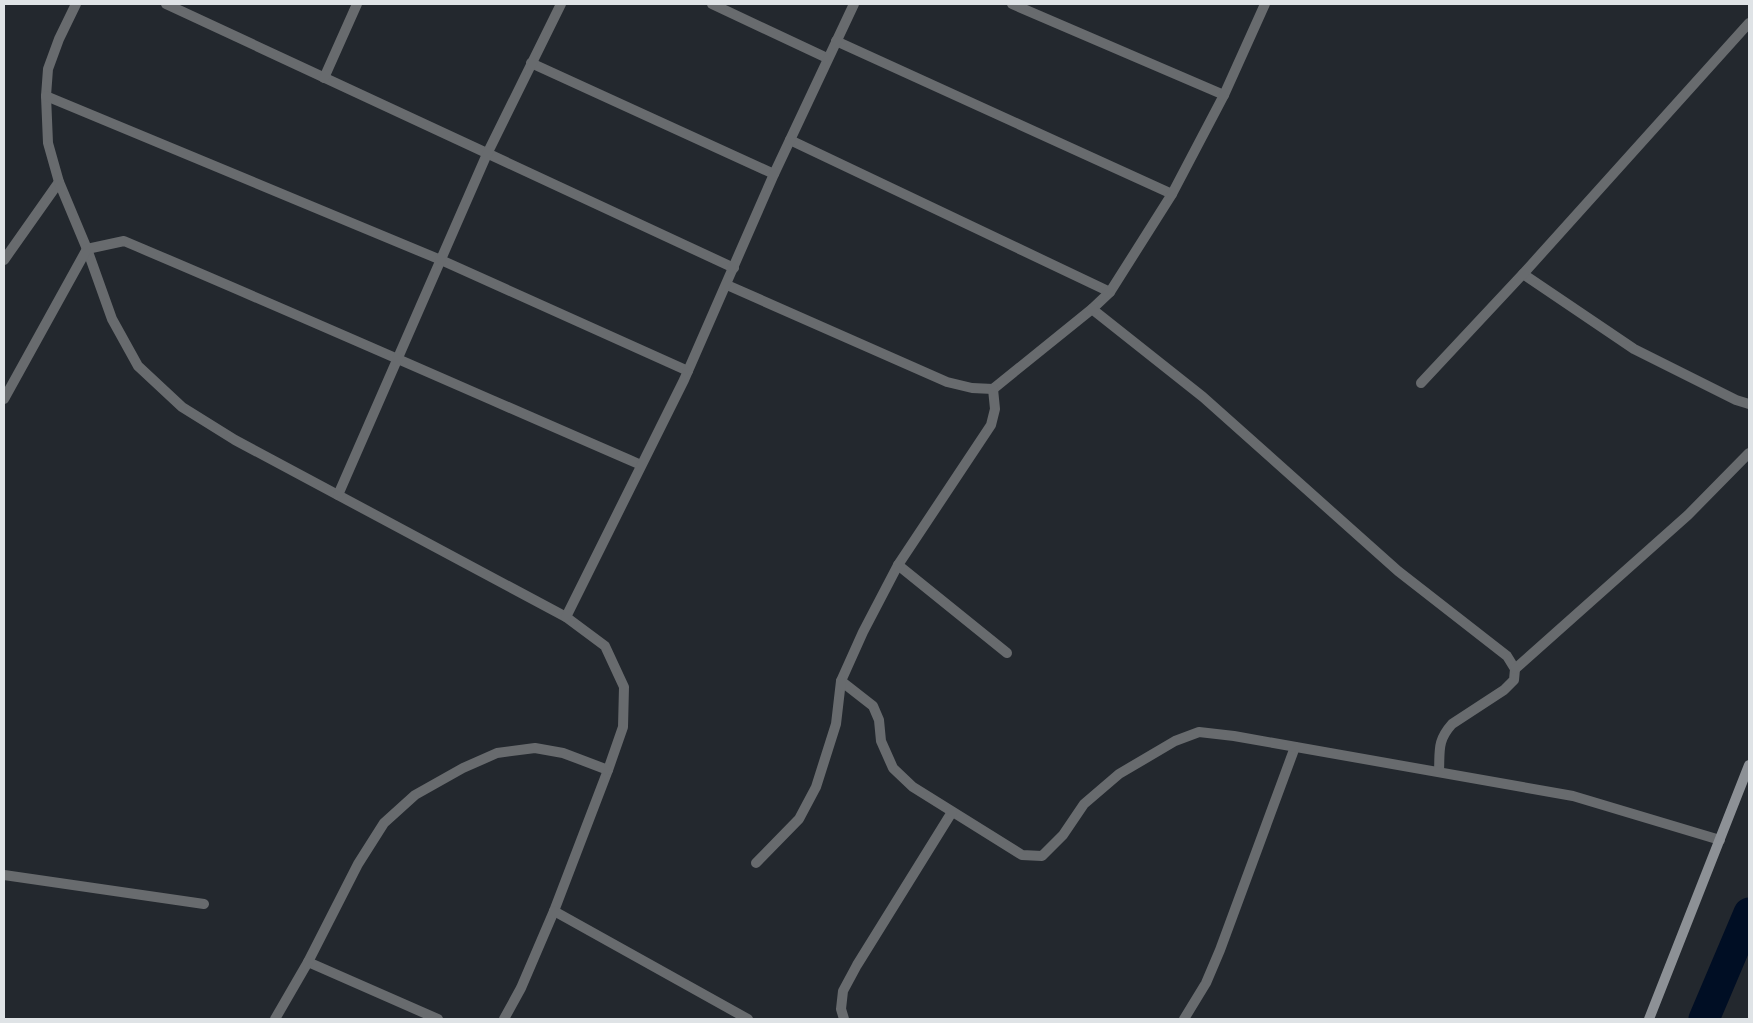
<svg xmlns="http://www.w3.org/2000/svg" width="1753" height="1023" font-family="'DM Sans',sans-serif">
<style>
.lines{fill:none;stroke-linecap:round;stroke-linejoin:round}
.canal{stroke:#000e24;stroke-width:31}
.lane{stroke:#686b6e;stroke-width:10}
.street{stroke:#686b6e;stroke-width:10}
.secondary{stroke:#8d9196;stroke-width:10}
</style>
<rect width="100%" height="100%" fill="#23282e"/>
<g class="lines">
<polyline class="canal" points="1704,1019 1749,913"/>
<g class="lane">
<polyline points="4,260 59,182"/>
<polyline points="1184,1019 1206,983 1220,950 1295,747"/>
</g>
<g class="street">
<polyline points="76,4 59,39 48,69 46,96 48,143 59,182 87,249 112,319 138,366 182,407 235,440 566,617 605,646 624,687 623,727 608,770 554,911 521,988 504,1019"/>
<polyline points="166,4 734,268"/>
<polyline points="712,4 827,58"/>
<polyline points="1012,4 1224,95"/>
<polyline points="836,41 1172,194"/>
<polyline points="531,63 774,174"/>
<polyline points="324,78 357,4"/>
<polyline points="46,96 441,260 688,371"/>
<polyline points="790,140 1110,292"/>
<polyline points="1523,274 1634,349 1736,400 1749,404"/>
<polyline points="727,285 947,382 972,388 993,389 1092,309 1110,292 1172,194 1224,95 1265,4"/>
<path d="M1092,309L1203,397L1398,571L1507,656L1515,669L1514,680L1504,690L1452,724C1437,741 1440,750 1439,771"/>
<polyline points="1421,383 1523,274 1749,23"/>
<path d="M4,399L87,249L124,241C297,314 468,390 641,465"/>
<polyline points="338,495 487,154 561,4"/>
<polyline points="898,565 1007,653"/>
<polyline points="566,617 684,380 774,174 854,4"/>
<polyline points="1515,669 1688,515 1749,453"/>
<polyline points="841,681 873,706 879,720 881,741 893,768 913,787 1022,855 1042,856 1063,835 1084,804 1119,774 1175,741 1199,732 1234,736 1573,796 1720,840"/>
<polyline points="756,863 799,819 816,787 836,724 841,681 863,632 898,565 991,425 995,409 993,389"/>
<polyline points="4,875 204,904"/>
<polyline points="554,911 748,1019"/>
<polyline points="308,962 438,1019"/>
<polyline points="275,1019 308,962 358,864 384,823 415,795 463,768 497,753 535,748 563,753 608,770"/>
<polyline points="844,1019 841,1009 843,991 857,965 952,812"/>
</g>
<polyline class="secondary" points="1649,1019 1749,765"/>
</g>
<rect width="1753" height="1023" fill="none" stroke="#dfe3e6" stroke-width="10"/>
</svg>
